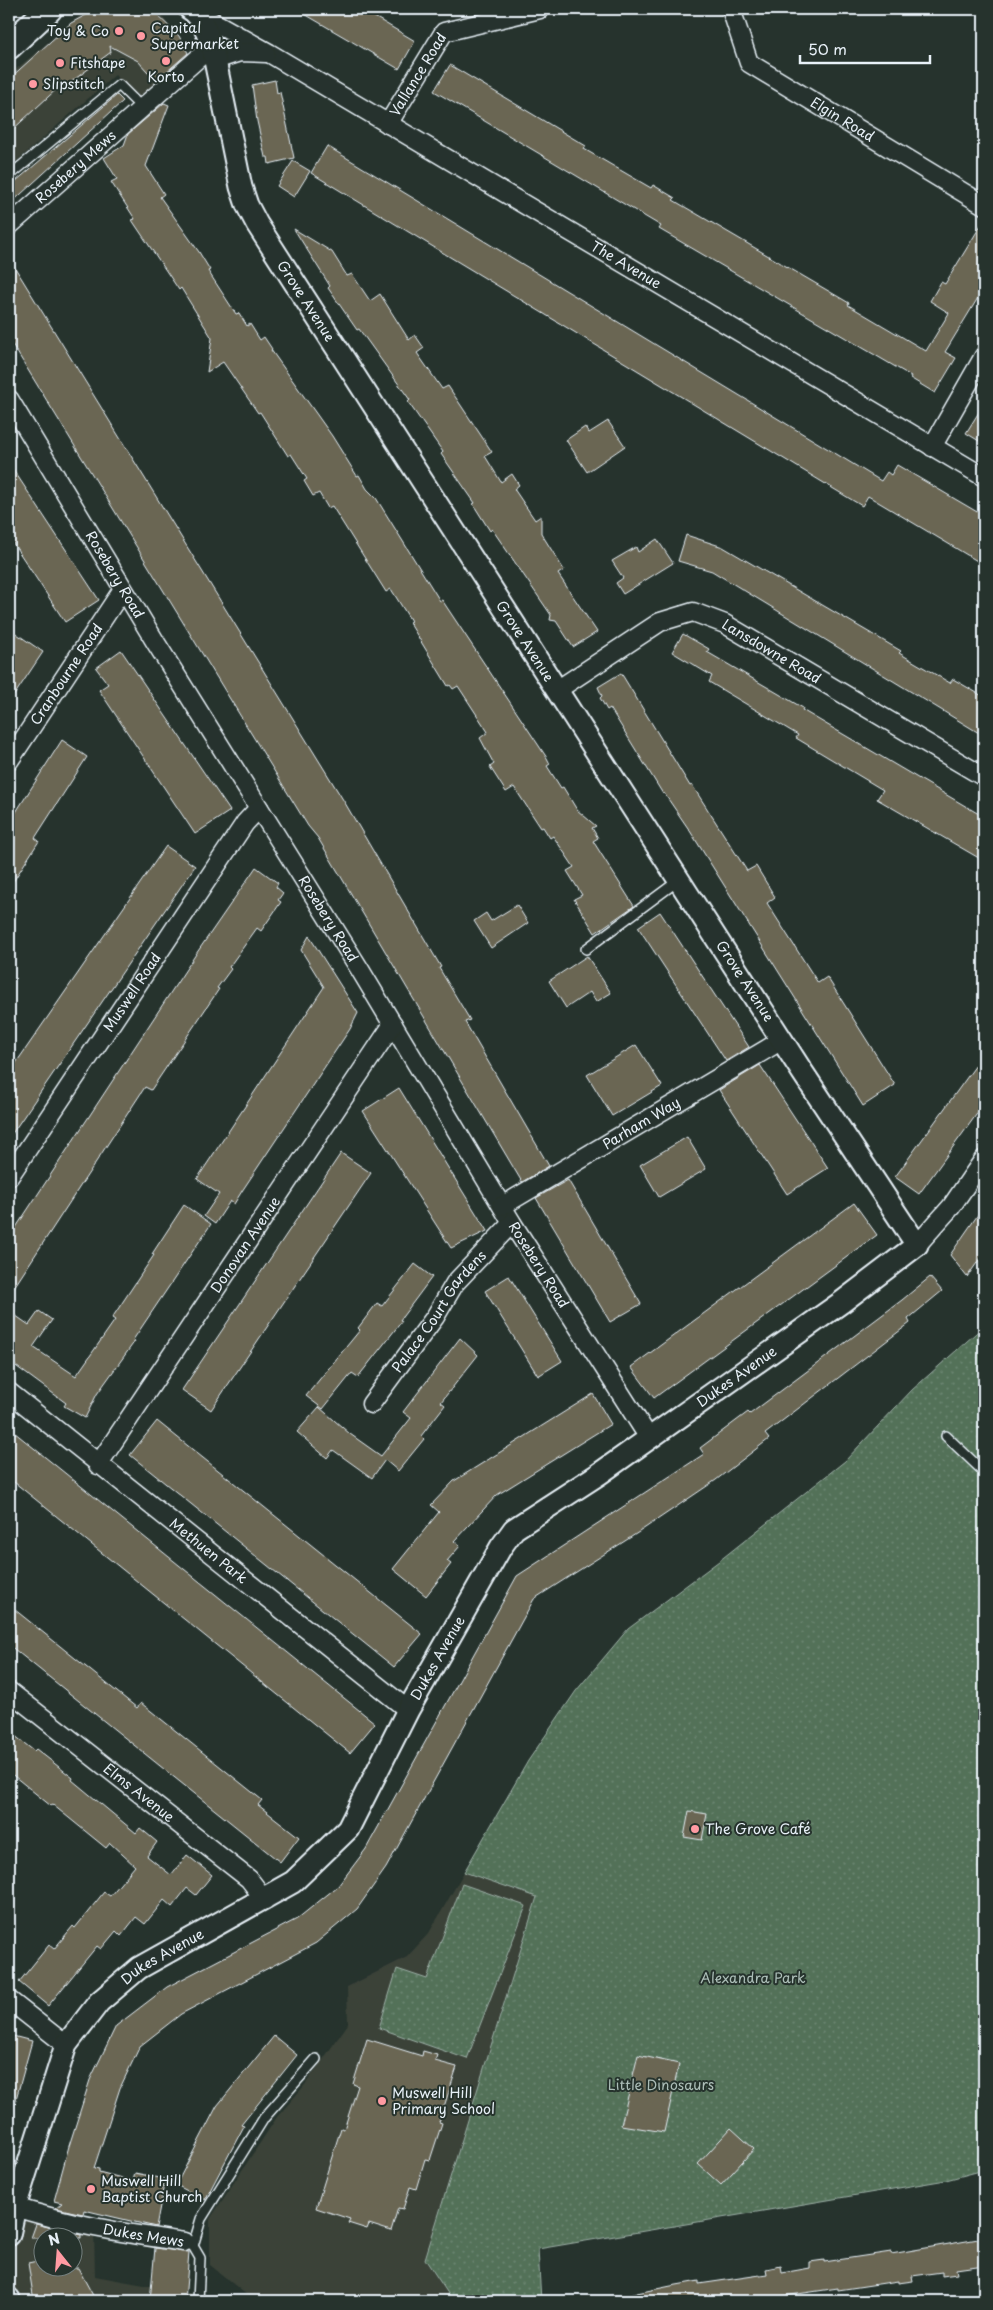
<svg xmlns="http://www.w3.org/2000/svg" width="993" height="2310" font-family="'Playpen Sans',sans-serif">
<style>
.built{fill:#3a4238;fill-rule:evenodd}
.park{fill:url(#park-dots);stroke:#9eb1a8}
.building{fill:#6a6653;stroke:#e8f1f8}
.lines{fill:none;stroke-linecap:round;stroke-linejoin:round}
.service-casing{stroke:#e8f1f8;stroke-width:12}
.minor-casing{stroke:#e8f1f8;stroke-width:21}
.tertiary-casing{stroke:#e8f1f8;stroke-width:25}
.secondary-casing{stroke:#e8f1f8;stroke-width:29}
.service{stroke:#26332d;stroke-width:9}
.minor{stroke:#26332d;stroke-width:18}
.tertiary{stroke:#26332d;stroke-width:21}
.secondary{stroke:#26332d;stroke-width:25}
.poi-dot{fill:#ff9aa2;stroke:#26332d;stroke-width:2}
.labels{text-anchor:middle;stroke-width:4;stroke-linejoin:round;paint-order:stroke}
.poi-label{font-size:14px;fill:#e8f1f8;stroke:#26332d;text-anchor:start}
.street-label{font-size:14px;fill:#e8f1f8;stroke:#26332d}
.park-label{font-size:14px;fill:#acbeb8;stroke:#26332d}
</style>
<defs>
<pattern id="park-dots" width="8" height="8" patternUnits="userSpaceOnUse" patternTransform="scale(1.25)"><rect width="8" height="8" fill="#537159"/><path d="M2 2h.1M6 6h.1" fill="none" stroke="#6c8672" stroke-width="1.8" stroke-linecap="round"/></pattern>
</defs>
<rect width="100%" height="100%" fill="#26332d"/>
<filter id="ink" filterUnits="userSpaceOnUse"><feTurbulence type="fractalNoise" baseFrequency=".02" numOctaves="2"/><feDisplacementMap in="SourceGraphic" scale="10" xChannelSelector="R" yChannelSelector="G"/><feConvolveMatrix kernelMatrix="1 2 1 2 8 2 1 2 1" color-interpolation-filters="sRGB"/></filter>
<g filter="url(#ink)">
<g class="built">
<polygon points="88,9 139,9 161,15 190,55 139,101 115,75 9,168 9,75"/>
<polygon points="464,1872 537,1897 425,2259 453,2301 254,2301 210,2265 210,2219 277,2117 304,2086 348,2024 347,1987 407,1957 429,1933"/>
<path d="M15,2207L94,2228L95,2276L199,2295L198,2301H9V2235ZM42,2238H72V2268H42Z"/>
</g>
<g class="park">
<polygon points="984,1326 984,2170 946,2180 538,2249 541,2301 453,2301 425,2259 537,1897 464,1872 528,1761 576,1691 628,1629 719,1561 845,1461 912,1390"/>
<polygon points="462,1884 526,1906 467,2059 379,2028 397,1969 427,1979"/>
</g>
<g class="building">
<polygon points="97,9 152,10 179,36 188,53 156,81 138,61 110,46 111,52 63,88 61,85 9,133 9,79 71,23"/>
<polygon points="296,9 361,9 415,41 399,69"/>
<polygon points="450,65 586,146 584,149 651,188 653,185 675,198 673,200 849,303 848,305 926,351 949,313 930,301 941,282 945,284 984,220 984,288 945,352 956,358 935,393 910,378 911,376 659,229 661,226 434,91"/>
<polygon points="275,80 277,93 280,92 294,158 269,164 268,157 265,157 257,121 252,85"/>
<polygon points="117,95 123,101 9,205 9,187"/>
<polygon points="164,103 169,105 146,166 164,194 160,197 199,252 210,270 208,271 236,314 239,313 247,326 250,324 260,340 264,337 272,349 271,350 332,436 357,476 359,475 367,489 376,498 440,601 442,600 547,758 550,764 547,766 561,788 563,787 577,810 596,826 592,828 598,838 593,841 634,906 595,933 574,899 582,895 567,871 574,867 553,836 550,838 543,827 541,828 514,787 506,792 490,767 494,764 480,738 488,732 458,686 453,689 450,685 448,686 409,622 411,621 391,589 386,592 332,506 328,508 319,493 313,496 304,481 307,479 291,454 288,456 260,412 258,413 223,362 207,372 212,338 181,288 179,290 132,220 135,219 111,182 117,179 104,158 124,145 128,134"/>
<polygon points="327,146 881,481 887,472 891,475 897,465 984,516 984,565 868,496 862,506 311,173"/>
<polygon points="293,161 310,171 294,197 277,186"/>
<polygon points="294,229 332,252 347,276 352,274 370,301 380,294 409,340 415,335 424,348 417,353 442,389 448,386 492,452 485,456 501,482 512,474 519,485 514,489 535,520 541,516 541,533 564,570 558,574 597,632 573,647 556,621 550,620 551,615 492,529 490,531 473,504 475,503 441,454 443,452 408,402 410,400 359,329 357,330 328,288 330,286"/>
<polygon points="9,258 345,803 441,967 439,968 470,1020 465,1022 549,1166 522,1182 318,838 308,826 9,339"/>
<polygon points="984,404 984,444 966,433"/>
<polygon points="608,421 625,446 587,472 566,440 585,427 589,433"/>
<polygon points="9,463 99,600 65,622 9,537"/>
<polygon points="686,535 723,547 901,651 899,653 950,683 953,679 984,697 984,736 712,571 678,561"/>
<polygon points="657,539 673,563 623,594 616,583 623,578 612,561 636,547 638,552"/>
<polygon points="14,632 43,652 9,703 9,639"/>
<polygon points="683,634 709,649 707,652 803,708 802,710 984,817 984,861 877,799 883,790 796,738 798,735 709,682 712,676 672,652"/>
<polygon points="121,650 230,811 195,834 99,690 108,684 96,668"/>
<polygon points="621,673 690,786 692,785 747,871 756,866 775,897 767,903 818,983 827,977 895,1085 863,1106 690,831 664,793 663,794 610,708 607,710 600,698 602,696 598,687"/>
<polygon points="62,740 87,757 35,838 39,841 9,888 9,823"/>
<polygon points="166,846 195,866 9,1138 9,1073"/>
<polygon points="256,867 278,883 276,887 283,893 278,900 281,902 261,931 257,928 229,967 231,969 217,988 219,989 151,1090 145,1087 9,1295 9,1238 196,954"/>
<polygon points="517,905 528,923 491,948 474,921 486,913 491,921"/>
<polygon points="660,912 749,1047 726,1061 638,927"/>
<polygon points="309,936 358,1013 350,1029 242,1191 234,1204 230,1201 215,1224 204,1216 219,1194 197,1179 324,987 301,950"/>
<polygon points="587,956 611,993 596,1002 590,992 566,1008 549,981"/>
<polygon points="636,1045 662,1086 612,1116 587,1075"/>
<polygon points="984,1054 984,1104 919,1194 895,1177"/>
<polygon points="760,1065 828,1168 787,1194 719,1090"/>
<polygon points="399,1088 487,1231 451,1248 363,1111"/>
<polygon points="687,1137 706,1169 659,1197 640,1165"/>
<polygon points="341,1153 371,1173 211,1410 182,1390"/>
<polygon points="568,1180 641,1304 610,1322 536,1198"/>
<polygon points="854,1203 877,1235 654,1398 631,1367"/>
<polygon points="184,1205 211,1224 133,1340 135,1341 97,1394 85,1418 64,1406 66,1403 9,1361 9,1311 29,1325 39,1311 52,1320 33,1347 76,1376 115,1320 112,1318 154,1255 152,1254"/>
<polygon points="984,1206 984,1253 967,1277 950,1255"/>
<polygon points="415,1264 432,1277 400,1320 402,1321 358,1377 352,1373 323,1409 306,1396 360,1330 358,1328 377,1303 382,1306"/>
<polygon points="509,1276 562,1361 538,1376 485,1291"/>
<polygon points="930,1277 942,1291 908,1319 910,1323 765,1434 769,1439 716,1480 639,1532 534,1599 386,1868 357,1909 316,1943 181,2014 140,2046 120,2088 94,2168 99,2169 99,2172 133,2181 135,2173 165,2179 156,2227 84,2210 83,2214 56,2208 62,2203 54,2201 69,2146 90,2080 116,2026 167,1987 297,1919 338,1886 366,1849 517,1576 704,1454 700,1448 748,1412 750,1414 902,1300"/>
<polygon points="460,1338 478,1355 441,1402 445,1405 421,1436 424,1439 398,1471 385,1460 372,1478 333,1450 327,1458 297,1432 319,1407 350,1434 381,1456 411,1418 403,1412"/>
<polygon points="593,1394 611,1424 497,1495 454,1541 460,1546 447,1561 451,1564 426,1596 393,1569 439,1512 431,1505 454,1481"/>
<polygon points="157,1421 422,1634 394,1667 130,1455"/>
<polygon points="9,1428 375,1723 350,1753 9,1478"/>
<polygon points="9,1605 137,1708 141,1703 262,1800 258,1805 299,1837 280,1862 9,1645"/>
<polygon points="9,1731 34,1751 36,1749 73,1778 72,1780 136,1833 140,1828 157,1842 147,1856 171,1875 187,1855 212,1875 196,1895 187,1888 172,1907 164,1900 145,1924 136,1917 121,1936 116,1931 101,1949 97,1946 48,2006 19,1982 49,1945 54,1949 73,1926 75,1928 104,1892 110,1896 135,1866 110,1843 106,1848 53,1805 51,1806 9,1772"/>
<polygon points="689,1811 707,1814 702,1840 684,1837"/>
<polygon points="9,2035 32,2041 13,2110 9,2109"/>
<polygon points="274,2036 297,2055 241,2125 244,2126 205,2200 176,2185 217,2106"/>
<polygon points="367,2039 422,2056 423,2051 437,2055 435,2061 457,2067 439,2122 442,2123 430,2160 425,2159 416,2189 410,2187 403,2209 398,2208 391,2231 369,2224 367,2229 348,2223 350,2219 316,2208 341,2128 344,2129 358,2086 353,2084"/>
<polygon points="638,2055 679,2064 664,2132 621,2125"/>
<polygon points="731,2128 754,2149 721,2185 698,2164"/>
<polygon points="36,2224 81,2235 81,2238 31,2238"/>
<polygon points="984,2238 984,2265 956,2269 957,2274 942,2276 942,2272 912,2276 913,2281 898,2283 898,2281 838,2290 838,2288 764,2299 764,2301 632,2301 632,2294 671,2286 699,2281 699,2284 767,2274 766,2269 781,2266 782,2273 810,2268 810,2262 824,2260 824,2262 891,2252 891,2254"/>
<polygon points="155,2248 189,2252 185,2301 150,2301"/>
<polygon points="42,2260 42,2268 78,2268 96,2301 34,2301 28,2263"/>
</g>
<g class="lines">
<g class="service-casing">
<g id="service">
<polyline points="9,176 119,85 142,108"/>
<polyline points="586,949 679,880"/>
<polyline points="946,1436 984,1472"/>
<polyline points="188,2244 193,2246 200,2258 198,2301"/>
<polyline points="193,2246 201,2219 264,2118 316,2059"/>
</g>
</g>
<g class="minor-casing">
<g id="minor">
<path id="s1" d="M731,9L749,63L984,205"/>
<path id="s2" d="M194,11L269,53L984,477"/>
<polyline points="215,60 240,52 266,53"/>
<path id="s3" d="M388,124L444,32L540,9"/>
<path id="s4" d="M9,226L212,46"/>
<path id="s5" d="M9,399L156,643L359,968L512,1223L649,1438"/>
<polyline points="932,447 984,356"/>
<path id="s6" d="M557,690L660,622L693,612L725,624L984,777"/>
<path id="s7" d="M9,761L123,589"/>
<path id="s8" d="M9,1177L245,823L259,808"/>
<path id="s9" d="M502,1206L782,1040"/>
<polyline points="917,1245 951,1207 984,1159"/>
<path id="s10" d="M9,1392L408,1710"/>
<path id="s11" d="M371,1404L435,1317L455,1283L512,1223"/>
<path id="s12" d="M98,1465L393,1024"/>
<path id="s13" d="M9,1691L249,1879L265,1900"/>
<polyline points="9,2000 66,2045"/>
<path id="s14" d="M9,2205C66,2224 124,2233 184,2242"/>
</g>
</g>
<g class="tertiary-casing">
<g id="tertiary">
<path id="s15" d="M9,2235L15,2207L66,2045L99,2002L139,1968L293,1882L348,1829L408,1710L501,1547L514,1529L599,1474L842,1302L917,1245L803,1073L257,224L247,205L241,187L212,46C207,33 202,16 190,9"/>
<polyline points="9,2299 9,2301"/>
</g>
</g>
<g class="secondary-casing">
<polyline id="secondary" points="9,46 49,9"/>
</g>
<use href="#service" class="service"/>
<use href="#minor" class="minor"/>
<use href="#tertiary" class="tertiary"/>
<use href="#secondary" class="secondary"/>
</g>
</g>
<g class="poi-dot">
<circle cx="119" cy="31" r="5"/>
<circle cx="141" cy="36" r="5"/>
<circle cx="166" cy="61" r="5"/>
<circle cx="60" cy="63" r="5"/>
<circle cx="33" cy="84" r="5"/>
<circle cx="695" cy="1829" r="5"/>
<circle cx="382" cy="2101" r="5"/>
<circle cx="91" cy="2189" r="5"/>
</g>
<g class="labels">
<g class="poi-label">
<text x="151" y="33">Capital<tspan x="151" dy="16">Supermarket</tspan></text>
<text x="109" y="36" text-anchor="end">Toy &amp; Co</text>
<text x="70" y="68">Fitshape</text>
<text x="166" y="82" text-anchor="middle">Korto</text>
<text x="43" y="89">Slipstitch</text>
<text x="705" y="1834">The Grove Café</text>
<text x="392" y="2098">Muswell Hill<tspan x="392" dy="16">Primary School</tspan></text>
<text x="101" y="2186">Muswell Hill<tspan x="101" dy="16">Baptist Church</tspan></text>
</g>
<g class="street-label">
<text dy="5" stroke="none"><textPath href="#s3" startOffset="58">Vallance Road</textPath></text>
<text dy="5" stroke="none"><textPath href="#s1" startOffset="166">Elgin Road</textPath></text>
<text dy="5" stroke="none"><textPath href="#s4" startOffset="89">Rosebery Mews</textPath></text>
<text dy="5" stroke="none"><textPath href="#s2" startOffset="501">The Avenue</textPath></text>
<text transform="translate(306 301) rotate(57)" y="5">Grove Avenue</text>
<text dy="5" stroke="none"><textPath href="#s5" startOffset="205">Rosebery Road</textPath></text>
<text transform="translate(525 641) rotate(57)" y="5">Grove Avenue</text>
<text dy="5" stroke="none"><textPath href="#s6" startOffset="246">Lansdowne Road</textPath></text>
<text dy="5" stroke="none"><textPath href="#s7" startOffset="104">Cranbourne Road</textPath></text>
<text dy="5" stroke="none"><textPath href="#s5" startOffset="610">Rosebery Road</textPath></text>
<text transform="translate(745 981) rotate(57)" y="5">Grove Avenue</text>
<text dy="5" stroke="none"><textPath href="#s8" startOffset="222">Muswell Road</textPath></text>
<text dy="5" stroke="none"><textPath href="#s9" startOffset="162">Parham Way</textPath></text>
<text dy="5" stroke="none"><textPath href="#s12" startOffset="265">Donovan Avenue</textPath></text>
<text dy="5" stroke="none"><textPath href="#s5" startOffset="1015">Rosebery Road</textPath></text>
<text dy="5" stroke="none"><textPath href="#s11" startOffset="115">Palace Court Gardens</textPath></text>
<text dy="5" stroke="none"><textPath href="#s15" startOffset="1171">Dukes Avenue</textPath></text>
<text dy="5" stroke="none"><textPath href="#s10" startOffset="255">Methuen Park</textPath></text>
<text dy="5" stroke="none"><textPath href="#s15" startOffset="751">Dukes Avenue</textPath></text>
<text dy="5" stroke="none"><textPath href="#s13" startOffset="165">Elms Avenue</textPath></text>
<text dy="5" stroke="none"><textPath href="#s15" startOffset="331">Dukes Avenue</textPath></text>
<text dy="5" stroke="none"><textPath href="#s14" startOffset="138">Dukes Mews</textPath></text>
</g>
<g class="park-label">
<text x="753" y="1983">Alexandra Park</text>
<text x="661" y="2090">Little Dinosaurs</text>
</g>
</g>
<rect width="993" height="2310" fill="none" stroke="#26332d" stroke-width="30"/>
<rect x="15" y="15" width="963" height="2280" fill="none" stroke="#e8f1f8" stroke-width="2" filter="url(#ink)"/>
<g transform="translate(58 2252) rotate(343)"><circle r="24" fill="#26332d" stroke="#747f7e"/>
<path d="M0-4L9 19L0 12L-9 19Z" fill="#ff9aa2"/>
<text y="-8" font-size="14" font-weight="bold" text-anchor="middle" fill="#e8f1f8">N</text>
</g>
<path d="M800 55v8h130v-8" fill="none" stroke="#e8f1f8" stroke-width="2.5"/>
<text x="808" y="55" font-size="15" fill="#e8f1f8" stroke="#26332d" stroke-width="4" paint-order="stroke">50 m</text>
</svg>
